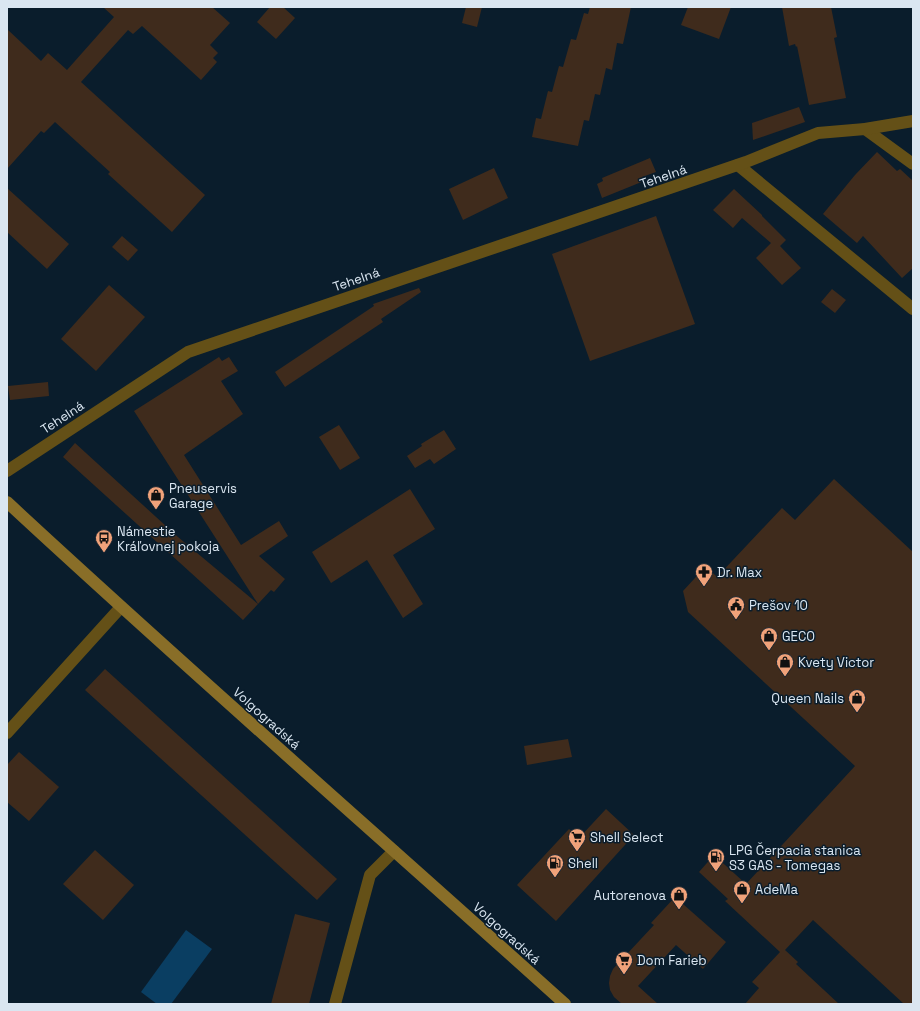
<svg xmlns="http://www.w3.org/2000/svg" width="920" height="1011" font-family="'Space Grotesk',sans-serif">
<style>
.green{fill:#0a3e62}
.building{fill:#3f2b1c}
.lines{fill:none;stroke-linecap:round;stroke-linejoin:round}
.street{stroke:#645017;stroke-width:12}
.secondary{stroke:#896e28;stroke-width:12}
.labels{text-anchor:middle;stroke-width:3;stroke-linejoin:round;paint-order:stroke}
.street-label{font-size:13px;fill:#dae6f1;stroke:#0a1d2c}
.poi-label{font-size:13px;fill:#dae6f1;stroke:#0a1d2c;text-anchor:start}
</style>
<rect width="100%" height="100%" fill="#0a1d2c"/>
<polygon class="green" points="186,930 212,949 171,1004 157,1004 141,992"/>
<g class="building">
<polygon points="103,7 212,7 230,23 210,45 218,53 213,58 217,62 201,80 142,26 133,34 128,30 81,82 205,195 172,232 108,174 110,172 55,122 44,133 41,131 7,169 7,29 41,61 48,53 67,70 114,17"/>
<polygon points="270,7 283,7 295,18 276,39 257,22"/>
<polygon points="466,7 482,7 477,27 462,23"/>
<polygon points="590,7 631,7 623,44 617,43 612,70 606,68 600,95 595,94 589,121 584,120 578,146 532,137 536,118 541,119 548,91 552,92 559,66 563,67 571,39 576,40 584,13 588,14"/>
<polygon points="688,7 731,7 719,39 681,25"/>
<polygon points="782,7 831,7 837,37 834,38 846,98 809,105 797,46 796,47 795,44 789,46"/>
<polygon points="799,107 805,122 753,140 752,123"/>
<polygon points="877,152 897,171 900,169 913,181 913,268 902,278 863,236 857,243 823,214 855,175"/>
<polygon points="650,158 656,172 642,177 644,181 602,198 597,184 603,181 602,178"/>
<polygon points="494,168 508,198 463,220 449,189"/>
<polygon points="7,188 69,244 47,269 7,232"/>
<polygon points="734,189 762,215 762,216 786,240 780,246 801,268 782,285 756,258 771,243 742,218 733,228 713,210"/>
<polygon points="656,216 695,324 590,361 552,254"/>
<polygon points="122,236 138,250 128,261 112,247"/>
<polygon points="109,285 145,317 96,371 61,339"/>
<polygon points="419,288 421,292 381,319 383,322 285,387 275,372 374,306 373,304"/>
<polygon points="832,289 846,300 835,313 821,302"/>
<polygon points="219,357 222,361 229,357 238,371 221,381 243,414 184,455 241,545 279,521 288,536 259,556 285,579 274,592 271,590 258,604 134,411"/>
<polygon points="48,382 49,396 10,400 8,386"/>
<polygon points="339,425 360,458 340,470 319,437"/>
<polygon points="444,430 456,449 434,464 430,459 415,468 407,456 422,446 421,444"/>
<polygon points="75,443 178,537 258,604 243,620 63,457"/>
<polygon points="834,479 913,552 913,1004 904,1004 813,920 785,950 798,962 796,964 839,1004 745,1004 759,988 752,982 780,952 725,901 728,899 699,872 714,855 746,884 855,766 688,612 683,591 706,566 717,577 782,508 795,520"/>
<polygon points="410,489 435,529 393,555 423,604 403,618 367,560 331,583 312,552"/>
<polygon points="105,669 337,879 317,900 85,690"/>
<polygon points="568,739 572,757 527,765 524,746"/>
<polygon points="19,752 59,787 29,821 7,802 7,765"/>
<polygon points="606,809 634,835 556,921 517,885 569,829 579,838"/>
<polygon points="95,850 134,885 103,920 63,884"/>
<polygon points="675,897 726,942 703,969 676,945 638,986 658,1004 622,1004 614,997 610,990 609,983 610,976 613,969 654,925 651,923"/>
<polygon points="295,914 330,923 309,1004 271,1004"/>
</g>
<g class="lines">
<g class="street">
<polyline points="865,129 913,164"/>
<polyline points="738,165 913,309"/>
<polyline points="7,471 188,352 746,162 818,133 865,129 913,121"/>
<polyline points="7,733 121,607"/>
<polyline points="335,1004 370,875 394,851"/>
</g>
<path class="secondary" d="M7,502C190,672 379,836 565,1004"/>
</g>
<defs>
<g id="shop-pin" transform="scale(0.9)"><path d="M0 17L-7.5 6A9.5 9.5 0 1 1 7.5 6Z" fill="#f0a27a" stroke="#0a1d2c"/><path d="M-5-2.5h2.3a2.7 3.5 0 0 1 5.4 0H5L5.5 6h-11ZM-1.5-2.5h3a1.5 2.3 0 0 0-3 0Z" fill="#111"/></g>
<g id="bus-pin" transform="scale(0.9)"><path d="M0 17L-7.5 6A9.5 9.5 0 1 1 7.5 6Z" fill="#f0a27a" stroke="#0a1d2c"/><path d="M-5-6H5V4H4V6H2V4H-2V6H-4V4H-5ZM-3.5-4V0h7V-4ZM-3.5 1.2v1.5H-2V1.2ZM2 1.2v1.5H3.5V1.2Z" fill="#111"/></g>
<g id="pharmacy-pin" transform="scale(0.9)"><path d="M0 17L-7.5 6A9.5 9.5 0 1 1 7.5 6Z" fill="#f0a27a" stroke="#0a1d2c"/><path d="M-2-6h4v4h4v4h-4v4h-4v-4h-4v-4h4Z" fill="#111"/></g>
<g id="civic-pin" transform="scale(0.9)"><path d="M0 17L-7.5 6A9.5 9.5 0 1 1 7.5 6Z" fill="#f0a27a" stroke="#0a1d2c"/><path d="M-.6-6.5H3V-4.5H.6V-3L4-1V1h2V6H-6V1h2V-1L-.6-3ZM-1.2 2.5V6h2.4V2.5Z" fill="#111"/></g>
<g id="supermarket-pin" transform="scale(0.9)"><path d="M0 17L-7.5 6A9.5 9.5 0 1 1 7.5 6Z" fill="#f0a27a" stroke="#0a1d2c"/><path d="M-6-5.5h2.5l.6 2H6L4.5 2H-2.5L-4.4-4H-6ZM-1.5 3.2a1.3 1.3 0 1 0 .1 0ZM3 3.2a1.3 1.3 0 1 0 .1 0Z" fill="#111"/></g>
<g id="fuel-pin" transform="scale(0.9)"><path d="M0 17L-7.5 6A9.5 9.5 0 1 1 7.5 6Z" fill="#f0a27a" stroke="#0a1d2c"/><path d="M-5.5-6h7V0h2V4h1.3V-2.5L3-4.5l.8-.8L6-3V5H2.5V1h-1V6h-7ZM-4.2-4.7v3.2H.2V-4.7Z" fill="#111"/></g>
</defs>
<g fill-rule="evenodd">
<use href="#shop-pin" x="156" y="495"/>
<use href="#bus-pin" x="104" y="538"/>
<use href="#pharmacy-pin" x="704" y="572"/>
<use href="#civic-pin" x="736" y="605"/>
<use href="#shop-pin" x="769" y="636"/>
<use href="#shop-pin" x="785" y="662"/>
<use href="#shop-pin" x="857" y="698"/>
<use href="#supermarket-pin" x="577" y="837"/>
<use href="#fuel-pin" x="716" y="857"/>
<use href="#fuel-pin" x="555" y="863"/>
<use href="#shop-pin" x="742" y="889"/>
<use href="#shop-pin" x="679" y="895"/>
<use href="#supermarket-pin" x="624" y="960"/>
</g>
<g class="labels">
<g class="street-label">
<text transform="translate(663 176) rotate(-19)" y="5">Tehelná</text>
<text transform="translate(356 279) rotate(-19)" y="5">Tehelná</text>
<text transform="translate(62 417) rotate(-33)" y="5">Tehelná</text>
<text transform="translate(267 718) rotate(42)" y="5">Volgogradská</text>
<text transform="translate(507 933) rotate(42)" y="5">Volgogradská</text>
</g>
<g class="poi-label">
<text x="169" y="493">Pneuservis<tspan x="169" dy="15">Garage</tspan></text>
<text x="117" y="536">Námestie<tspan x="117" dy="15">Kráľovnej pokoja</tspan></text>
<text x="717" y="577">Dr. Max</text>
<text x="749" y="610">Prešov 10</text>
<text x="782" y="641">GECO</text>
<text x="798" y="667">Kvety Victor</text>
<text x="844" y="703" text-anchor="end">Queen Nails</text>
<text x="590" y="842">Shell Select</text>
<text x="729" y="855">LPG Čerpacia stanica<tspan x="729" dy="15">S3 GAS - Tomegas</tspan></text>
<text x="568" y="868">Shell</text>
<text x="755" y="894">AdeMa</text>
<text x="666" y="900" text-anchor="end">Autorenova</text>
<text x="637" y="965">Dom Farieb</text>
</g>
</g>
<rect width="920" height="1011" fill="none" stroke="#dae6f1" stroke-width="16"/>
</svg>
